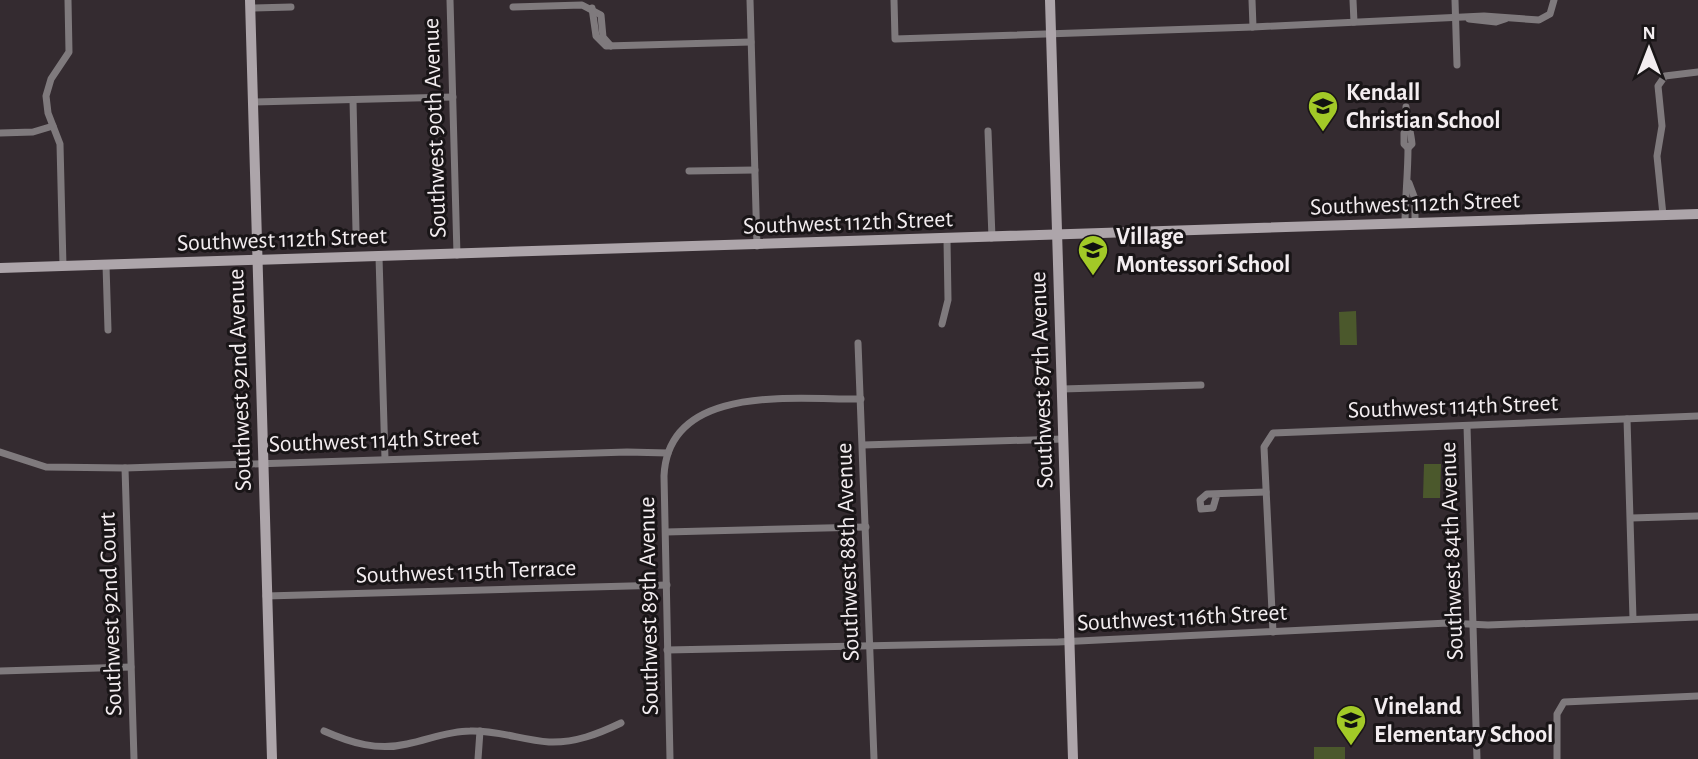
<svg xmlns="http://www.w3.org/2000/svg" width="1698" height="759" font-family="'Alegreya Sans',sans-serif">
<style>
.green{fill:#4b582c}
.lines{fill:none;stroke-linecap:round;stroke-linejoin:round}
.street{stroke:#7f7a7d;stroke-width:7}
.secondary{stroke:#ada5aa;stroke-width:10}
.labels{text-anchor:middle;stroke-width:6;stroke-linejoin:round;paint-order:stroke}
.poi-label{font-size:24px;font-weight:bold;fill:#f3edf0;stroke:#191517;text-anchor:start}
.street-label{font-size:24px;fill:#f3edf0;stroke:#191517}
</style>
<rect width="100%" height="100%" fill="#342b30"/>
<g class="green">
<polygon points="1356,311 1357,345 1340,345 1339,312"/>
<polygon points="1424,464 1441,464 1440,498 1423,498"/>
<polygon points="1345,747 1345,759 1314,759 1314,747"/>
</g>
<g class="lines">
<g class="street">
<polyline points="450,0 457,255"/>
<polyline points="750,0 757,246"/>
<polyline points="894,0 895,39 1253,27 1484,16 1539,20 1550,14 1554,0"/>
<polyline points="1252,0 1253,27"/>
<polyline points="1353,0 1354,22"/>
<polyline points="1455,0 1457,65"/>
<polyline points="513,7 582,5 601,15 603,37 611,46"/>
<polyline points="250,8 291,7"/>
<polyline points="592,8 596,36 606,46 751,42"/>
<polyline points="1469,19 1496,22 1505,19"/>
<polyline points="353,100 356,231"/>
<polyline points="253,102 453,97"/>
<path d="M1406,107C1407,120 1411,132 1412,144L1408,148"/>
<polyline points="988,131 992,238"/>
<polyline points="0,133 33,132 53,126"/>
<polyline points="689,171 755,170"/>
<polyline points="1409,183 1415,199 1415,224"/>
<polyline points="1663,215 1657,156 1662,126 1658,86 1665,76 1698,72"/>
<path d="M1405,224C1405,199 1408,174 1408,148L1404,144V133L1407,128"/>
<polyline points="379,257 385,459"/>
<polyline points="106,265 108,330"/>
<polyline points="63,266 60,144 48,113 46,96 51,79 69,52 68,0"/>
<polyline points="942,324 948,300 947,240"/>
<polyline points="858,343 874,759"/>
<polyline points="1062,389 1201,385"/>
<polyline points="1627,419 1633,619"/>
<polyline points="1467,426 1477,759"/>
<polyline points="863,445 1063,439"/>
<polyline points="0,452 46,467 125,468 627,452 668,453"/>
<polyline points="125,468 134,759"/>
<polyline points="1217,494 1213,508 1201,509 1200,500 1207,494 1266,492"/>
<polyline points="1631,518 1698,516"/>
<polyline points="666,532 866,527"/>
<polyline points="266,596 667,585"/>
<polyline points="1273,632 1264,447 1273,433 1698,416"/>
<polyline points="667,650 1058,642 1448,623 1488,625 1698,617"/>
<polyline points="0,671 131,667"/>
<path d="M324,731C351,743 378,751 407,744C428,740 448,731 470,731C497,730 522,740 549,742C575,743 598,734 621,723"/>
<polyline points="478,759 480,731"/>
<path d="M670,759L664,476C668,382 798,400 861,399"/>
<polyline points="1557,759 1557,714 1564,702 1698,696"/>
</g>
<g class="secondary">
<polyline points="250,0 272,759"/>
<polyline points="1050,0 1073,759"/>
<polyline points="0,268 1698,214"/>
</g>
</g>
<defs>
<g id="school-pin" transform="scale(1.575)"><path d="M0 17L-7.5 6A9.5 9.5 0 1 1 7.5 6Z" fill="#a2c927" stroke="#191517"/><path d="M0-5L7-2L0 1L-7-2ZM-4 1L0 2.5L4 1V4Q0 6-4 4Z" fill="#111"/></g>
</defs>
<g fill-rule="evenodd">
<use href="#school-pin" x="1323" y="106"/>
<use href="#school-pin" x="1093" y="250"/>
<use href="#school-pin" x="1351" y="720"/>
</g>
<g class="labels">
<g class="poi-label">
<text x="1346" y="100">Kendall<tspan x="1346" dy="28">Christian School</tspan></text>
<text x="1116" y="244">Village<tspan x="1116" dy="28">Montessori School</tspan></text>
<text x="1374" y="714">Vineland<tspan x="1374" dy="28">Elementary School</tspan></text>
</g>
<g class="street-label">
<text transform="translate(434 128) rotate(-92)" y="8">Southwest 90th Avenue</text>
<text transform="translate(1415 203) rotate(-2)" y="8">Southwest 112th Street</text>
<text transform="translate(848 222) rotate(-2)" y="8">Southwest 112th Street</text>
<text transform="translate(282 239) rotate(-2)" y="8">Southwest 112th Street</text>
<text transform="translate(239 380) rotate(-92)" y="8">Southwest 92nd Avenue</text>
<text transform="translate(1041 380) rotate(-92)" y="8">Southwest 87th Avenue</text>
<text transform="translate(1453 406) rotate(-2)" y="8">Southwest 114th Street</text>
<text transform="translate(374 440) rotate(-2)" y="8">Southwest 114th Street</text>
<text transform="translate(1451 551) rotate(-92)" y="8">Southwest 84th Avenue</text>
<text transform="translate(847 552) rotate(-92)" y="8">Southwest 88th Avenue</text>
<text transform="translate(466 571) rotate(-2)" y="8">Southwest 115th Terrace</text>
<text transform="translate(648 606) rotate(-91)" y="8">Southwest 89th Avenue</text>
<text transform="translate(110 614) rotate(-92)" y="8">Southwest 92nd Court</text>
<text transform="translate(1182 617) rotate(-3)" y="8">Southwest 116th Street</text>
</g>
</g>
<g transform="translate(1649 49)" stroke="#191517" stroke-width="5" paint-order="stroke">
<path d="M0-5L12 26L0 18L-12 26Z" fill="#f3edf0"/>
<text y="-10" font-size="19" font-weight="bold" text-anchor="middle" fill="#f3edf0">N</text>
</g>
</svg>
